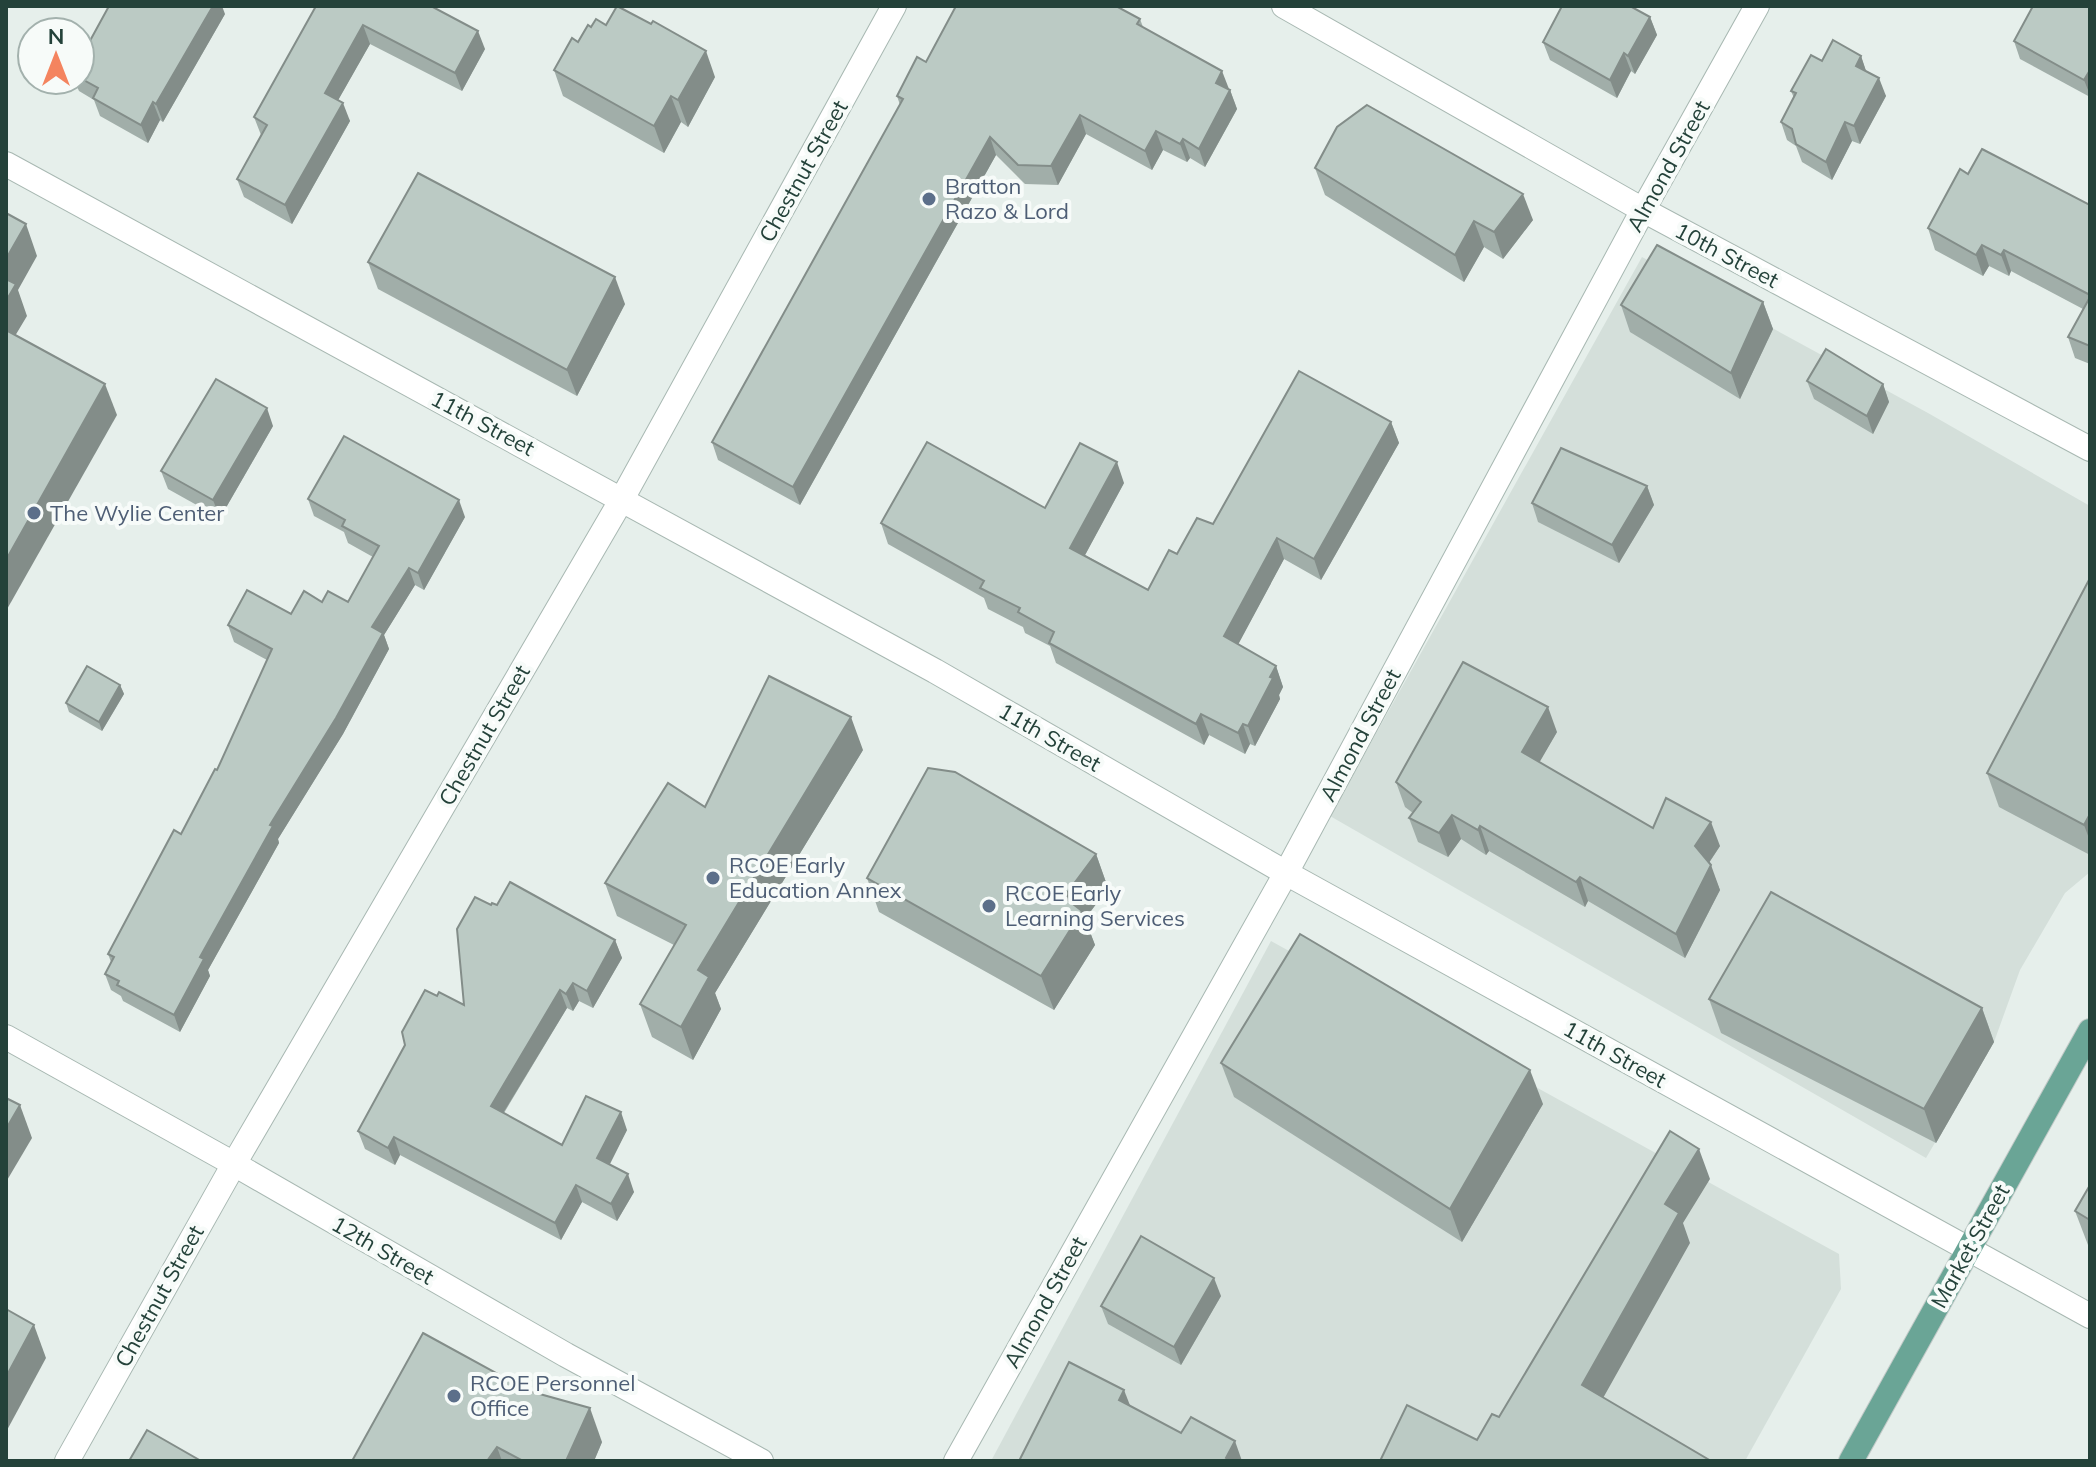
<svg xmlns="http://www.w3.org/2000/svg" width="2096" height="1467" font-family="Mulish,sans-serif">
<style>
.built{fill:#d4dfda}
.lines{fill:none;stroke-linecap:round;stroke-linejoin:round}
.minor-casing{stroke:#a8b8b2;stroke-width:26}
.primary-casing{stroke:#c2cac8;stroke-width:26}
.minor{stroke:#fff;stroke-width:24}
.primary{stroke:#6aa596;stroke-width:24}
.wall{fill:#a1aea9}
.shaded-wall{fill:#838d89}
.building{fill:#bbcac4;stroke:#838d89;stroke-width:2}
.service-dot{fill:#5c6f8a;stroke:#f7fbf9;stroke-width:3}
.labels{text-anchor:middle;stroke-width:8;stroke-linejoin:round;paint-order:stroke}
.street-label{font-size:22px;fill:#24423a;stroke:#f7fbf9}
.service-label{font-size:22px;fill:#4e5e75;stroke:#f7fbf9;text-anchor:start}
</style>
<rect width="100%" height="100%" fill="#e6efeb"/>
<g class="built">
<polygon points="1642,257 1928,413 2090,506 2090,872 2065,893 2020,970 1994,1042 1926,1158 1330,816"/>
<polygon points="1271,941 1839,1254 1841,1289 1745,1461 991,1461"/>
</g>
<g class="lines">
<g class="minor-casing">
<g id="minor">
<polyline points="1284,6 1643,210 2090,449"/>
<polyline points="6,164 935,671 1286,873 2090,1316"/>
<polyline points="6,1037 234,1164 566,1355 761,1461"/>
<polyline points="67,1461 234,1164 622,499 894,6"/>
<polyline points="956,1461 1286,873 1643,210 1757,6"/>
</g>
</g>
<g class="primary-casing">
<polyline id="primary" points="1851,1461 2090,1031"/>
</g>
<use href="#minor" class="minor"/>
<use href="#primary" class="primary"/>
</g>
<g class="wall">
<polygon points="316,6 485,49 462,91 370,44 338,100 350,121 292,224 244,197 237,179 261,135 254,117"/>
<polygon points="2090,6 2090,97 2020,59 2014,41"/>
<polygon points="225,14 163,122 160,120 148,143 100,116 94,100 79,91 74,80 80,80 80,59"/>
<polygon points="1650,17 1657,35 1635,74 1631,71 1617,98 1550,60 1543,42"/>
<polygon points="1140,19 1143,27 1230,90 1237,109 1205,167 1190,158 1187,162 1163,150 1152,170 1086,134 1058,185 1025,184 996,155 800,505 718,460 712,442 900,105 897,96 926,62"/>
<polygon points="578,42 715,77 688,127 681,122 664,153 563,96 554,70"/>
<polygon points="1861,56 1866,71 1886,96 1860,144 1852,141 1832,180 1802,162 1796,146 1787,140 1781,122 1794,98 1791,91 1822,61"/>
<polygon points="1315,168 1533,220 1503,259 1484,247 1464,282 1325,195"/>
<polygon points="1968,174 2090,205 2090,364 2075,358 2068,337 2083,309 2011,271 2009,276 1989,266 1983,276 1935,250 1928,228"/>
<polygon points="368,262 625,304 577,396 378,289"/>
<polygon points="1763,302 1773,329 1740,399 1630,332 1621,305"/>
<polygon points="1807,381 1883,384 1889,402 1873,434 1814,399"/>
<polygon points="1391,422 1399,443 1321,580 1284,559 1238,644 1276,666 1283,687 1279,695 1280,699 1255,746 1250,744 1245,754 1209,735 1204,745 1056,663 1050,646 1025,633 1023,627 988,609 984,598 888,544 881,523 1045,508 1124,483 1085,555 1148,590 1177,554 1213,524"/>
<polygon points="273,426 220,518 168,489 161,471"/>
<polygon points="1647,486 1654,505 1619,563 1538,522 1532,503"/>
<polygon points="308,499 465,517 424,590 415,585 384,635 389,649 343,734 278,839 279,843 208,970 210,976 180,1032 123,1001 121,996 111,990 105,974 111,962 108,954 181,834 217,770 267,660 234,642 228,625 291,614 322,602 348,602 373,557 348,543 344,532 314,516"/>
<polygon points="2090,578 2090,855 1999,807 1987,773"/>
<polygon points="120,685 124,694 102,731 69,712 66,703"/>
<polygon points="1557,732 1539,762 1653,828 1720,846 1709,863 1720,890 1685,958 1588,901 1585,907 1489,851 1486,855 1461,839 1448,857 1418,842 1409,818 1413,813 1405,807 1396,782"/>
<polygon points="863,750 715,993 721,1009 693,1060 652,1037 640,1004 674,945 617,916 605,883 705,807"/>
<polygon points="1096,854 1108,888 1085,919 1095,945 1054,1010 879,912 867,878"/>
<polygon points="491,905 497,905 615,940 622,958 593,1008 579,1001 573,1011 567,1008 504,1113 562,1145 627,1130 609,1164 634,1192 617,1221 582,1202 561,1240 400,1155 395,1165 365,1149 358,1131 437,996 464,1005"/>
<polygon points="1709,999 1982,1008 1994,1042 1936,1143 1721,1033"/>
<polygon points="1221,1063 1543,1104 1462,1242 1234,1097"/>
<polygon points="2090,1185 2090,1247 2088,1245 2075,1211"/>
<polygon points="1221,1296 1181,1365 1108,1324 1101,1306"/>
<polygon points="423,1333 602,1442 594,1461 352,1461"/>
</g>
<g class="shaded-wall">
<polygon points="213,6 222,6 225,14 163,122 156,104"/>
<polygon points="1650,17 1657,35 1635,74 1628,56"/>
<polygon points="363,25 370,44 332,111 325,93"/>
<polygon points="478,31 485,49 462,91 455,73"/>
<polygon points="706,51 715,77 688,127 678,100"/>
<polygon points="1624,53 1631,71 1617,98 1610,80"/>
<polygon points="1861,56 1867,74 1856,66"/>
<polygon points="2090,70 2090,95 2084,80"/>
<polygon points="1222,71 1229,89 1216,83"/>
<polygon points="1879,78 1886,96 1860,144 1854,126"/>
<polygon points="1230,90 1237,109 1205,167 1199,149"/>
<polygon points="671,96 681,122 664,153 654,126"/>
<polygon points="153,102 160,120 148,143 141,125"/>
<polygon points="343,103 350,121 292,224 285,205"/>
<polygon points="1080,115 1086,134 1058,185 1051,166"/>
<polygon points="1845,122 1852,141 1832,180 1826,162"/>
<polygon points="1156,131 1163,150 1152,170 1145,151"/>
<polygon points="990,137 996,155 800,505 793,487"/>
<polygon points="1183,139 1190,158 1187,162 1180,144"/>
<polygon points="1523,194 1533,220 1503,259 1494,232"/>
<polygon points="1474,221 1484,247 1464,282 1455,255"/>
<polygon points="26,224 37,256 18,290 27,316 6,351 6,259"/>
<polygon points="1982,245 1989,266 1983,276 1976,255"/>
<polygon points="2004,250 2011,271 2009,276 2001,255"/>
<polygon points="615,277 625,304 577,396 567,370"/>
<polygon points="1763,302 1773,329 1740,399 1731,373"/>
<polygon points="105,384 117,415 6,611 6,560"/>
<polygon points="1883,384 1889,402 1873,434 1867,416"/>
<polygon points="267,408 273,426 220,518 213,500"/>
<polygon points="1391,422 1399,443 1321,580 1314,559"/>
<polygon points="1117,462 1124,483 1078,568 1070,548"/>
<polygon points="1647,486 1654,505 1619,563 1612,545"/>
<polygon points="459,500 465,517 424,590 418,573"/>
<polygon points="1277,538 1284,559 1232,656 1224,636"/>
<polygon points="409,568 415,585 384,635 389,649 343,734 278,839 279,843 208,970 210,976 180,1032 174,1015 200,957 270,825 372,627"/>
<polygon points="1276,666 1283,687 1279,695 1280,699 1255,746 1248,726"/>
<polygon points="120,685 124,694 102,731 99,722"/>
<polygon points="1548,707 1557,732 1531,777 1522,752"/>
<polygon points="1201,714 1209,735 1204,745 1196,724"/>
<polygon points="851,717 863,750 715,993 721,1009 693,1060 681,1027 698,970"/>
<polygon points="1243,724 1250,744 1245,754 1238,733"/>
<polygon points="2090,814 2090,841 2084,825"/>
<polygon points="1452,815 1461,839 1448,857 1439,833"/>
<polygon points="1711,822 1720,846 1704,870 1695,846"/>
<polygon points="1480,826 1489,851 1486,855 1478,830"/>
<polygon points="1096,854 1108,888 1085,919 1095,945 1054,1010 1041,976 1064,897"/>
<polygon points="1711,865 1720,890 1685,958 1676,934"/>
<polygon points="1580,877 1588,901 1585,907 1576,882"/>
<polygon points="615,940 622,958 593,1008 587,991"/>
<polygon points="573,983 579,1001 573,1011 566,994"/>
<polygon points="560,990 567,1008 497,1123 491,1106"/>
<polygon points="1982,1008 1994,1042 1936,1143 1924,1109"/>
<polygon points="1530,1070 1543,1104 1462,1242 1450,1209"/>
<polygon points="20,1105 32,1138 6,1182 6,1129"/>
<polygon points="621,1112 627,1130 604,1176 597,1158"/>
<polygon points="394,1137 400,1155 395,1165 388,1148"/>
<polygon points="1699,1149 1710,1179 1683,1223 1690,1243 1593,1416 1582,1385 1665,1204"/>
<polygon points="628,1174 634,1192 617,1221 611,1204"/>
<polygon points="576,1185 582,1202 561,1240 555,1223"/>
<polygon points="1214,1278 1221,1296 1181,1365 1174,1347"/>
<polygon points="34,1325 46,1358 6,1432 6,1377"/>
<polygon points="1124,1390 1133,1413 1119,1400"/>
<polygon points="590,1408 602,1442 594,1461 566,1461"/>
<polygon points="1235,1441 1242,1461 1227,1461 1226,1458"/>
<polygon points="497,1447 502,1461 487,1461"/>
</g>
<g class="building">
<polygon points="109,6 213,6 156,104 153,102 141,125 93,98 98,88 80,78 80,59"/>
<polygon points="316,6 431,6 478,31 455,73 363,25 325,93 343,103 285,205 237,179 267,125 254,117"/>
<polygon points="617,6 651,24 653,21 706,51 678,100 671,96 654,126 554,70 572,38 578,42 588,25 591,27 596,19 606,25"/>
<polygon points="956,6 1116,6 1140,19 1137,24 1222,71 1216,83 1230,90 1199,149 1183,139 1180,144 1156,131 1145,151 1080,115 1051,166 1018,165 990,137 793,487 712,442 903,99 897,96 917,57 926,62"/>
<polygon points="1562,6 1630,6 1650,17 1628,56 1624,53 1610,80 1543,42"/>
<polygon points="2033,6 2090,6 2090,70 2084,80 2014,41"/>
<polygon points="1833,40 1861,56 1856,66 1879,78 1854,126 1845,122 1826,162 1796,144 1792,129 1781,122 1796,93 1791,91 1811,55 1822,61"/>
<polygon points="1367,105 1523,194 1494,232 1474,221 1455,255 1315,168 1337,127"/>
<polygon points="1982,149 2090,205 2090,295 2004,250 2001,255 1982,245 1976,255 1928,228 1960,169 1968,174"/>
<polygon points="418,173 615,277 567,370 368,262"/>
<polygon points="6,213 26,224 6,259"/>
<polygon points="1657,245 1763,302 1731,373 1621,305"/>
<polygon points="6,279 16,284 6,301"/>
<polygon points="2090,297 2090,346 2068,337"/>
<polygon points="6,330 105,384 6,560"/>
<polygon points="1826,349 1883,384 1867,416 1807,381"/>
<polygon points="1299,371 1391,422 1314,559 1277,538 1224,636 1276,666 1270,677 1273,678 1248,726 1243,724 1238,733 1201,714 1196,724 1049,643 1054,632 1018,612 1020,608 980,588 984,581 881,523 927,442 1045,508 1080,443 1117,462 1070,548 1148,590 1169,550 1177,554 1197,518 1213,524"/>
<polygon points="216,379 267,408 213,500 161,471"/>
<polygon points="344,436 459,500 418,573 409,568 372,627 383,633 336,718 270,825 273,826 200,957 204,959 174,1015 117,985 119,981 105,974 114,957 108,954 174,830 181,834 215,769 217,770 272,649 228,625 247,590 291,614 304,591 322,602 328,591 348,602 379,546 342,526 345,520 308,499"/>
<polygon points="1561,448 1647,486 1612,545 1532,503"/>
<polygon points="2090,578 2090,814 2084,825 1987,773"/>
<polygon points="1463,662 1548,707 1522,752 1653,828 1666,798 1711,822 1695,846 1711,865 1676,934 1580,877 1576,882 1480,826 1478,830 1452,815 1439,833 1409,818 1421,802 1396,782"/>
<polygon points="87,666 120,685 99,722 66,703"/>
<polygon points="769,676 851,717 698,970 709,977 681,1027 640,1004 686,925 605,883 668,783 705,807"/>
<polygon points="928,768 955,772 1096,854 1064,897 1082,911 1041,976 867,878"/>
<polygon points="510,882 615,940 587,991 573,983 566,994 560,990 491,1106 562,1145 586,1096 621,1112 597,1158 628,1174 611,1204 576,1185 555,1223 394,1137 388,1148 358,1131 405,1045 402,1032 425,990 437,996 439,992 464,1005 457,929 475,897 491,905 492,903 497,905"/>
<polygon points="1771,892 1982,1008 1924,1109 1709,999"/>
<polygon points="1300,934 1530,1070 1450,1209 1221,1063"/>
<polygon points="6,1098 20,1105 6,1129"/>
<polygon points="1670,1131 1699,1149 1665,1204 1679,1213 1582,1385 1711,1461 1380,1461 1407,1405 1477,1440 1492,1414 1499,1417"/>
<polygon points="2090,1185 2090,1220 2075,1211"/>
<polygon points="1141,1236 1214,1278 1174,1347 1101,1306"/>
<polygon points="6,1309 34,1325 6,1377"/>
<polygon points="423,1333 529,1391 590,1408 566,1461 523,1461 497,1447 487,1461 352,1461"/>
<polygon points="1069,1362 1124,1390 1119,1400 1181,1433 1191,1417 1235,1441 1226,1458 1231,1461 1019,1461"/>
<polygon points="147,1430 201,1461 129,1461"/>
</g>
<g class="service-dot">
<circle cx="929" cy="199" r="8"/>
<circle cx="34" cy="513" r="8"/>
<circle cx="713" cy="878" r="8"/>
<circle cx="989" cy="906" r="8"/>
<circle cx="454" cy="1396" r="8"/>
</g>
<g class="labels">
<g class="street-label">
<text transform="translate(1668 166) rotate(-61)" y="8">Almond Street</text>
<text transform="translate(803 171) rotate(-61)" y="8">Chestnut Street</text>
<text transform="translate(1727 255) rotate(28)" y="8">10th Street</text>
<text transform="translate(483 423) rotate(28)" y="8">11th Street</text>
<text transform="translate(484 735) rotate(-60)" y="8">Chestnut Street</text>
<text transform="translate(1360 735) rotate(-62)" y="8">Almond Street</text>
<text transform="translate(1050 737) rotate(30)" y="8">11th Street</text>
<text transform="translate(1615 1054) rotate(29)" y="8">11th Street</text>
<text transform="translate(1970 1246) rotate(-61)" y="8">Market Street</text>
<text transform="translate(383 1250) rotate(30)" y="8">12th Street</text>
<text transform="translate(159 1296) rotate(-61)" y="8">Chestnut Street</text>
<text transform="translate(1045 1302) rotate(-61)" y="8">Almond Street</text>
</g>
<g class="service-label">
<text x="945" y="194">Bratton<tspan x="945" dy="25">Razo &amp; Lord</tspan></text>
<text x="50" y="521">The Wylie Center</text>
<text x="729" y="873">RCOE Early<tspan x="729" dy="25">Education Annex</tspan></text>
<text x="1005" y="901">RCOE Early<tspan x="1005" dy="25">Learning Services</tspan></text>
<text x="470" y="1391">RCOE Personnel<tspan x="470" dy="25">Office</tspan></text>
</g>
</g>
<rect width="2096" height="1467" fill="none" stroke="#24423a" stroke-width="16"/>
<g transform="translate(56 56)"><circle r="38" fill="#f7fbf9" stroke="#a3b1ad" stroke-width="2"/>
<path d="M0-6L14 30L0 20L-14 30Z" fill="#f4845f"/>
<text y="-12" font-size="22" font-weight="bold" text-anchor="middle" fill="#24423a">N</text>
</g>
</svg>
